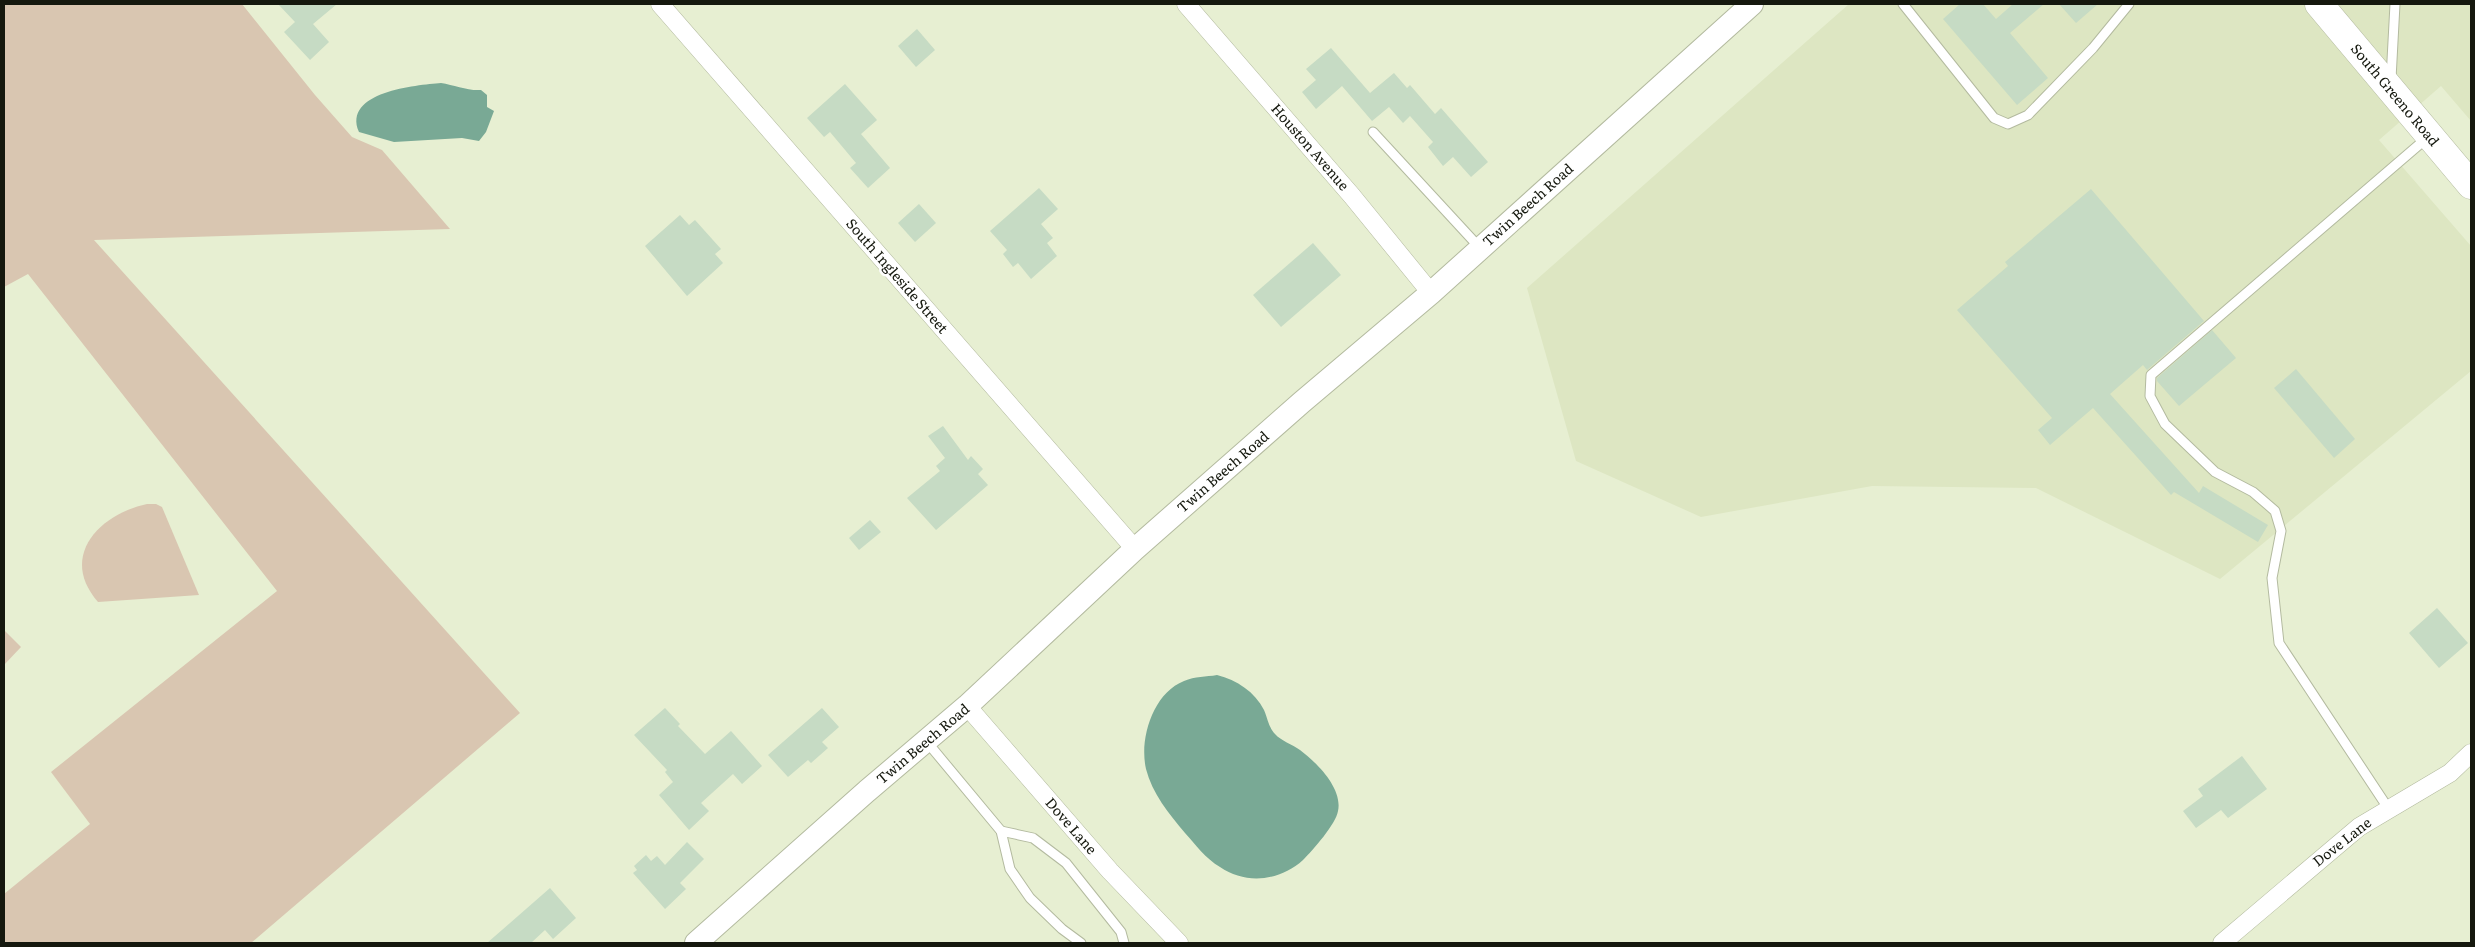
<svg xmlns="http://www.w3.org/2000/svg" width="2475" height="947" font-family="Literata,serif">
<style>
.built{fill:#dde6c2}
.green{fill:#d9c6b1}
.water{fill:#79a995}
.building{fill:#c6dbc4}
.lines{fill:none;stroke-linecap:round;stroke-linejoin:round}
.service-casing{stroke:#b3ba9f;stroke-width:11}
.minor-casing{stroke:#b3ba9f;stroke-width:19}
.tertiary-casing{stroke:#b3ba9f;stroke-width:24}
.primary-casing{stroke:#b3ba9f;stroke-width:29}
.service{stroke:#fff;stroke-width:9}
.minor{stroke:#fff;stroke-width:18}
.tertiary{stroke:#fff;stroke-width:22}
.primary{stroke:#fff;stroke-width:28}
.labels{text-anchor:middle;stroke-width:5;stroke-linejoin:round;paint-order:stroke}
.street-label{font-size:14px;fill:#15180e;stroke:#fff}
</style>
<rect width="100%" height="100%" fill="#e7efd2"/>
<polygon class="built" points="1849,4 2471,4 2471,121 2441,86 2379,140 2471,246 2471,371 2220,579 2036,488 1872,486 1701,517 1576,461 1527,288"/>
<g class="green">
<polygon points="4,4 242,4 315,95 352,137 382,150 450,229 94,240 520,713 251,943 4,943 4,894 90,824 51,772 277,591 28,274 4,287"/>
<path d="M147,504H156L162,507L199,595L98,602C58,556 100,514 147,504Z"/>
<polygon points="4,630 21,647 4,665"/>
</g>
<g class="water">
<path d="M441,83C454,85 468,91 481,90L487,95V107L494,111L486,132L479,141L462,138L394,142L359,132C342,92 416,85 441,83Z"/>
<path d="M1217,675C1237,680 1255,692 1264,710C1268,719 1268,726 1275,734C1281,741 1292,744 1300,750C1316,762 1343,788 1338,811C1336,824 1313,850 1303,860C1280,881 1246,885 1220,867C1206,859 1195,844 1185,833C1169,814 1152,793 1146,769C1139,739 1153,693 1184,681C1195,676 1206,677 1217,675Z"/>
</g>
<g class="building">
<polygon points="278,4 337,4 313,24 329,42 310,60 284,32 295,22"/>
<polygon points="1960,4 1983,4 1996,19 2013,4 2044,4 2010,33 2048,78 2017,105 1943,19"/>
<polygon points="2059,4 2098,4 2076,23"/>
<polygon points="917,29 935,50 916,67 898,46"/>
<polygon points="1331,48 1370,93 1394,73 1407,88 1410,85 1435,114 1441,108 1488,162 1471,177 1453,157 1443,166 1428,147 1433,142 1410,116 1403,123 1389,107 1372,121 1342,86 1316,109 1302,92 1316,80 1306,69"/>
<polygon points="845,84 877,120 861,134 890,168 868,188 850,168 856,163 830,132 824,137 807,118"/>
<polygon points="1039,188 1058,209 1041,224 1053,238 1047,243 1057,256 1031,279 1018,263 1013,267 1003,254 1007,250 990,231"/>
<polygon points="2091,189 2204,321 2147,370 2143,365 2110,394 2199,493 2203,486 2268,525 2258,542 2174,492 2171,495 2093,408 2050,445 2038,430 2052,418 1957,310 2008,266 2005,262"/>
<polygon points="919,204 936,223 915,242 898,223"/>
<polygon points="680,215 689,225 695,220 721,249 715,254 723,263 687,296 645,246"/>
<polygon points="1313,243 1341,275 1281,327 1253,295"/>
<polygon points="2212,330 2236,358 2179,406 2157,381 2157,378"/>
<polygon points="2296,369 2355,439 2334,458 2274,388"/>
<polygon points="943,426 968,460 971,456 983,469 978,474 988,485 936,530 907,498 940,471 936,466 945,458 928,436"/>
<polygon points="870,520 881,532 859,550 849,538"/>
<polygon points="2437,608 2468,643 2439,668 2409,633"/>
<polygon points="665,708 680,724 678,726 705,754 731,731 762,766 742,784 733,774 701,803 709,811 689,830 659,795 673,782 665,772 667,770 634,735"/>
<polygon points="822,708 839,727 822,742 828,748 811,763 808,760 788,777 768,755"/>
<polygon points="2242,756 2267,789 2228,818 2221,810 2196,828 2183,811 2203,796 2198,789"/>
<polygon points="687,842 704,859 680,883 686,889 665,909 633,873 637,870 634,866 646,855 651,861 657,856 665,865"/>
<polygon points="550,888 576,918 553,939 545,930 531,943 487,943"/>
</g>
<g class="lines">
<g class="service-casing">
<g id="service">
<polyline points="1903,4 1994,118 2008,124 2028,115 2093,48 2129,4"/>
<polyline points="2391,79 2395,4"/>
<polyline points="1373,132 1480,248"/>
<polyline points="927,742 1001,831 1010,869 1030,898 1062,929 1081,943"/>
<polyline points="2388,808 2279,643 2272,578 2281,531 2275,511 2253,492 2215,472 2165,424 2150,396 2151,375 2428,137"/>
<polyline points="1001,831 1033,838 1066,863 1121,932 1124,943"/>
</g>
</g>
<g class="minor-casing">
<g id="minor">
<polyline points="660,4 1135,549"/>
<polyline points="1186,4 1352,196 1431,293"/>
<polyline points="967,706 1110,871 1179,943"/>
<polyline points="2222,943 2359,827 2450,773 2471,753"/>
</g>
</g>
<g class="tertiary-casing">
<polyline id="tertiary" points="696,943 867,791 967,706 1135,549 1302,402 1431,293 1752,4"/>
</g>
<g class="primary-casing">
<polyline id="primary" points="2319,4 2471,185"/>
</g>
<use href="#service" class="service"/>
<use href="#minor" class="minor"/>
<use href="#tertiary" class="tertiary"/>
<use href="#primary" class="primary"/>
</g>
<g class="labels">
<g class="street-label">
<text transform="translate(2395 95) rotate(50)" y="5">South Greeno Road</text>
<text transform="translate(1310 147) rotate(49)" y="5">Houston Avenue</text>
<text transform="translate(1528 205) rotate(-42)" y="5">Twin Beech Road</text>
<text transform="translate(897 276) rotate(49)" y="5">South Ingleside Street</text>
<text transform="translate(1223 472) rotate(-41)" y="5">Twin Beech Road</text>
<text transform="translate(923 744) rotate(-40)" y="5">Twin Beech Road</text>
<text transform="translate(1071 826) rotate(49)" y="5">Dove Lane</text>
<text transform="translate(2342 842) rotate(-38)" y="5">Dove Lane</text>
</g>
</g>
<rect width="2475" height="947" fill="none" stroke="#15180e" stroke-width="10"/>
</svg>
